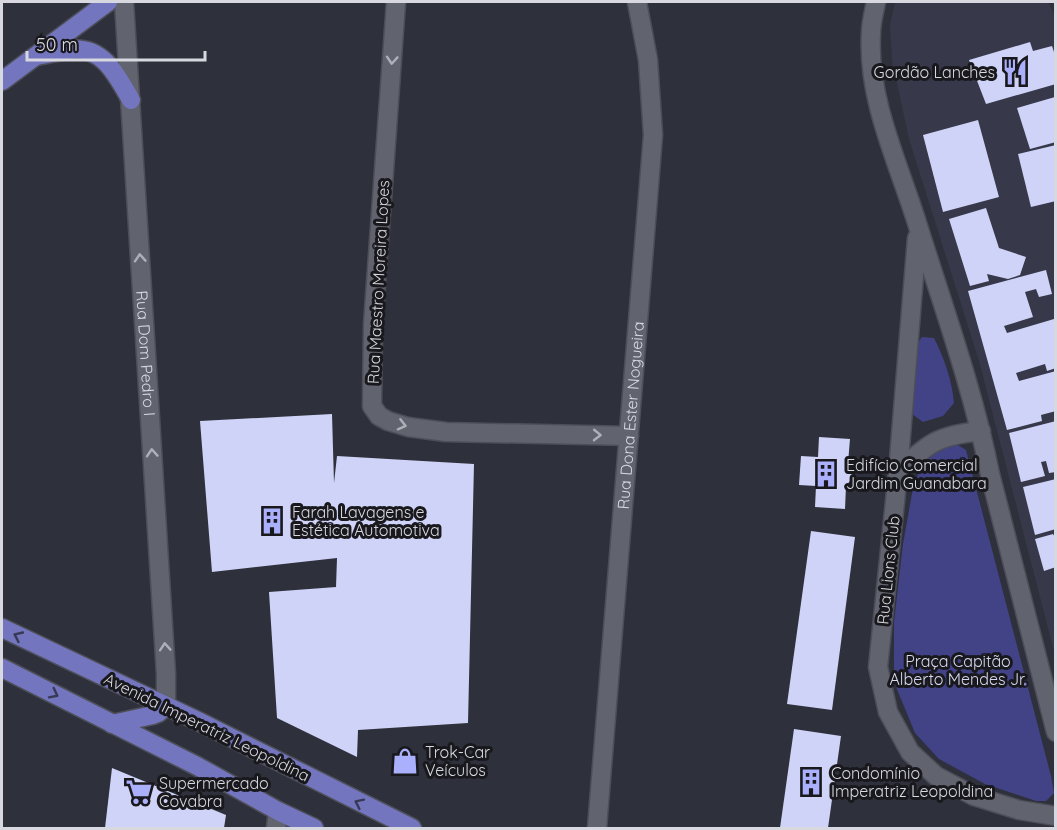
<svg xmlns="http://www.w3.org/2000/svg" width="1057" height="830" font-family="Quicksand,sans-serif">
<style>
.built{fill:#37394a}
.green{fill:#424287}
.building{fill:#cfd3f7}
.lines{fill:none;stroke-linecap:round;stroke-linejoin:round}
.minor-casing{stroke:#4d4e57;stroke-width:21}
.major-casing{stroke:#4d4e57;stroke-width:21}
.minor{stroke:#61636f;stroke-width:18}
.major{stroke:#7375be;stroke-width:18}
.oneway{stroke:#aeb0b8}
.oneway2{stroke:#383955}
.labels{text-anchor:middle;stroke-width:6;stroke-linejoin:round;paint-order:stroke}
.poi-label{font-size:16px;fill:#d8d9e0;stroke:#18181d;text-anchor:start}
.street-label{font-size:16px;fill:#d8d9e0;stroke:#18181d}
.park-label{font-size:16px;fill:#d7d9f0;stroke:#18181d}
</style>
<rect width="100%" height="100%" fill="#2e303b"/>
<polygon class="built" points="895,2 1048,2 1055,16 1055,655 979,361 909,139 892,60 890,25"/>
<g class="green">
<path d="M922,337L934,338C944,358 952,380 954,403L943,416L923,422L912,414L914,348Z"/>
<polygon points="953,442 966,450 1051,776 1054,793 1046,801 1036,801 985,784 939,759 915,733 894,682 894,622 903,544 913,488 922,463 934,449"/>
</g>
<g class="building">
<polygon points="1030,42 1033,51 1052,46 1056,58 1056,84 986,104 969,60"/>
<polygon points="1055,97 1056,142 1030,149 1017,108"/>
<polygon points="978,120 999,197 943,212 923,135"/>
<polygon points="1056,145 1056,201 1031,207 1018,154"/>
<polygon points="986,208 999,248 1026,257 1020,275 1008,279 987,274 989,281 970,286 949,219"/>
<polygon points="1046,270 1052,294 1039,297 1036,289 1025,292 1033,317 1004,326 1007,333 1054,319 1056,326 1056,368 1047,371 1045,364 1016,373 1019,381 1056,371 1056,411 1041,415 1042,421 1007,430 968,291"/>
<polygon points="332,414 334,483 337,456 474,464 468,723 358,730 357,757 277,718 269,592 336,587 337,558 212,572 200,421"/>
<polygon points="1056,421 1056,472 1049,473 1046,461 1041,462 1045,476 1021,482 1009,433"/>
<polygon points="819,437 850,439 848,463 851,466 853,477 846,486 845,509 815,507 816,486 799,485 801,456 818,457"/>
<polygon points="1056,479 1056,529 1035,535 1023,487"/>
<polygon points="811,531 855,537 832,710 787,704"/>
<polygon points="1053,534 1056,539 1056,567 1044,571 1035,539"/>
<polygon points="794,729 841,736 828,828 780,828"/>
<polygon points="112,768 226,815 224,828 105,828"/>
</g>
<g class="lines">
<g class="minor-casing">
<g id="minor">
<path id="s1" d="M124,2L166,674V706"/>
<polyline points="396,2 373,325 372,406 379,416 388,421 408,427 446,432 629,436"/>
<path d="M876,2C874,12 871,23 871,33C867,99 898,162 917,223C943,306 973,389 990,474L1056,732"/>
<path d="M981,431C939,435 928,443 898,472L878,667L888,712L910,752L936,776L974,796L1019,810L1056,816"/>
<polyline points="898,472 917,238"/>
<polyline points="276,828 278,811"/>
<path id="s2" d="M597,828L653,135L648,60L637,2"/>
</g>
</g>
<g class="major-casing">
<g id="major">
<path d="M37,56C48,54 59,51 70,50C103,45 117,76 131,100"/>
<polyline points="2,81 108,2"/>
<polyline points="2,628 200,722 412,828"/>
<polyline points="2,668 197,766 278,811 314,828"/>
<polyline points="112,724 153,715 158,713 166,706"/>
</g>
</g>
<use href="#minor" class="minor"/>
<use href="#major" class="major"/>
</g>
<defs><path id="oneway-chevron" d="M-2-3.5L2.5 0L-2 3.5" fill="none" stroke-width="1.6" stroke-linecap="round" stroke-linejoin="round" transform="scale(1.5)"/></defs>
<g class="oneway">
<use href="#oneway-chevron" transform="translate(392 60) rotate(94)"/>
<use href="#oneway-chevron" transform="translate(140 258) rotate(-94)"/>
<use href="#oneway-chevron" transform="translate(402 425) rotate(14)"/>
<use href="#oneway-chevron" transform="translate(597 435) rotate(1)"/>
<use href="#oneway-chevron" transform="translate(152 453) rotate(-94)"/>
<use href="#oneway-chevron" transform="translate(165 647) rotate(-94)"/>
</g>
<g class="oneway2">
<use href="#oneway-chevron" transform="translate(18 636) rotate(-155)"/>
<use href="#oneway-chevron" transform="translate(54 694) rotate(27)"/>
<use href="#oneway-chevron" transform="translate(359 803) rotate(-154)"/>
</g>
<defs>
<g id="restaurant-bare" transform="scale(2.07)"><path d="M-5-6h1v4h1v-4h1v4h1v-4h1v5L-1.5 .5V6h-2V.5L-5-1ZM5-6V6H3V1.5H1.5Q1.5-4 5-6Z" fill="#aab0fb" stroke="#18181d" stroke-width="2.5" paint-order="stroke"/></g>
<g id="building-bare" transform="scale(2.07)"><path d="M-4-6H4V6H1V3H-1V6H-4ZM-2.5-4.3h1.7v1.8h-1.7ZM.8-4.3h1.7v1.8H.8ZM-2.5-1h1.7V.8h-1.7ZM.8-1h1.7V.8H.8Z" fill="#aab0fb" stroke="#18181d" stroke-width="2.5" paint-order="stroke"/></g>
<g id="shop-bare" transform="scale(2.07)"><path d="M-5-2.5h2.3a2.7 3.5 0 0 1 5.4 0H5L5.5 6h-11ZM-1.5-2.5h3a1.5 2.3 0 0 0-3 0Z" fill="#aab0fb" stroke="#18181d" stroke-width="2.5" paint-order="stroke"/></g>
<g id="supermarket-bare" transform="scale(2.07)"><path d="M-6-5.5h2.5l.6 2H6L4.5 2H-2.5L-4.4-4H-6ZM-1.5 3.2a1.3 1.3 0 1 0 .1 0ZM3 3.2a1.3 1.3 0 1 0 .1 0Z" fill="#aab0fb" stroke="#18181d" stroke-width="2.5" paint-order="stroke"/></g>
</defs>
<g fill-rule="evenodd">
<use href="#restaurant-bare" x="1015" y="72"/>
<use href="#building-bare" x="826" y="474"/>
<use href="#building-bare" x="272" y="521"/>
<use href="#shop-bare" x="405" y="761"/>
<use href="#building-bare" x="811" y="782"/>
<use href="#supermarket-bare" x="139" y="792"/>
</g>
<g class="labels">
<g class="poi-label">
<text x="995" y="78" text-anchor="end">Gordão Lanches</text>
<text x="846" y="471">Edifício Comercial<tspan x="846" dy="18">Jardim Guanabara</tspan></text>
<text x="292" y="518">Farah Lavagens e<tspan x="292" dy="18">Estética Automotiva</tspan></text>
<text x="425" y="758">Trok-Car<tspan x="425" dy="18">Veículos</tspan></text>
<text x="831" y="779">Condomínio<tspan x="831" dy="18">Imperatriz Leopoldina</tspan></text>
<text x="159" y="789">Supermercado<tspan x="159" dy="18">Covabra</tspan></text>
</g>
<g class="street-label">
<text transform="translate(378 282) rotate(-87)" y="6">Rua Maestro Moreira Lopes</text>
<text dy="6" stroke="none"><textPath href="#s1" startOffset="352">Rua Dom Pedro I</textPath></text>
<text dy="6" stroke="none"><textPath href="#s2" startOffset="414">Rua Dona Ester Nogueira</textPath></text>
<text transform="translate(888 570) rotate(-84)" y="6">Rua Lions Club</text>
<text transform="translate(207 727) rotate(26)" y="6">Avenida Imperatriz Leopoldina</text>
</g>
<g class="park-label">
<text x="958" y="667">Praça Capitão<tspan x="958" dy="18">Alberto Mendes Jr.</tspan></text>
</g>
</g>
<rect width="1057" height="830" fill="none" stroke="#d8d9e0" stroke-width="6"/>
<path d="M27 51v9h178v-9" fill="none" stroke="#d8d9e0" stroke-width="3"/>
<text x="36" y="51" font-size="18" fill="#d8d9e0" stroke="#18181d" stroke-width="4.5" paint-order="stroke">50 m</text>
</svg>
